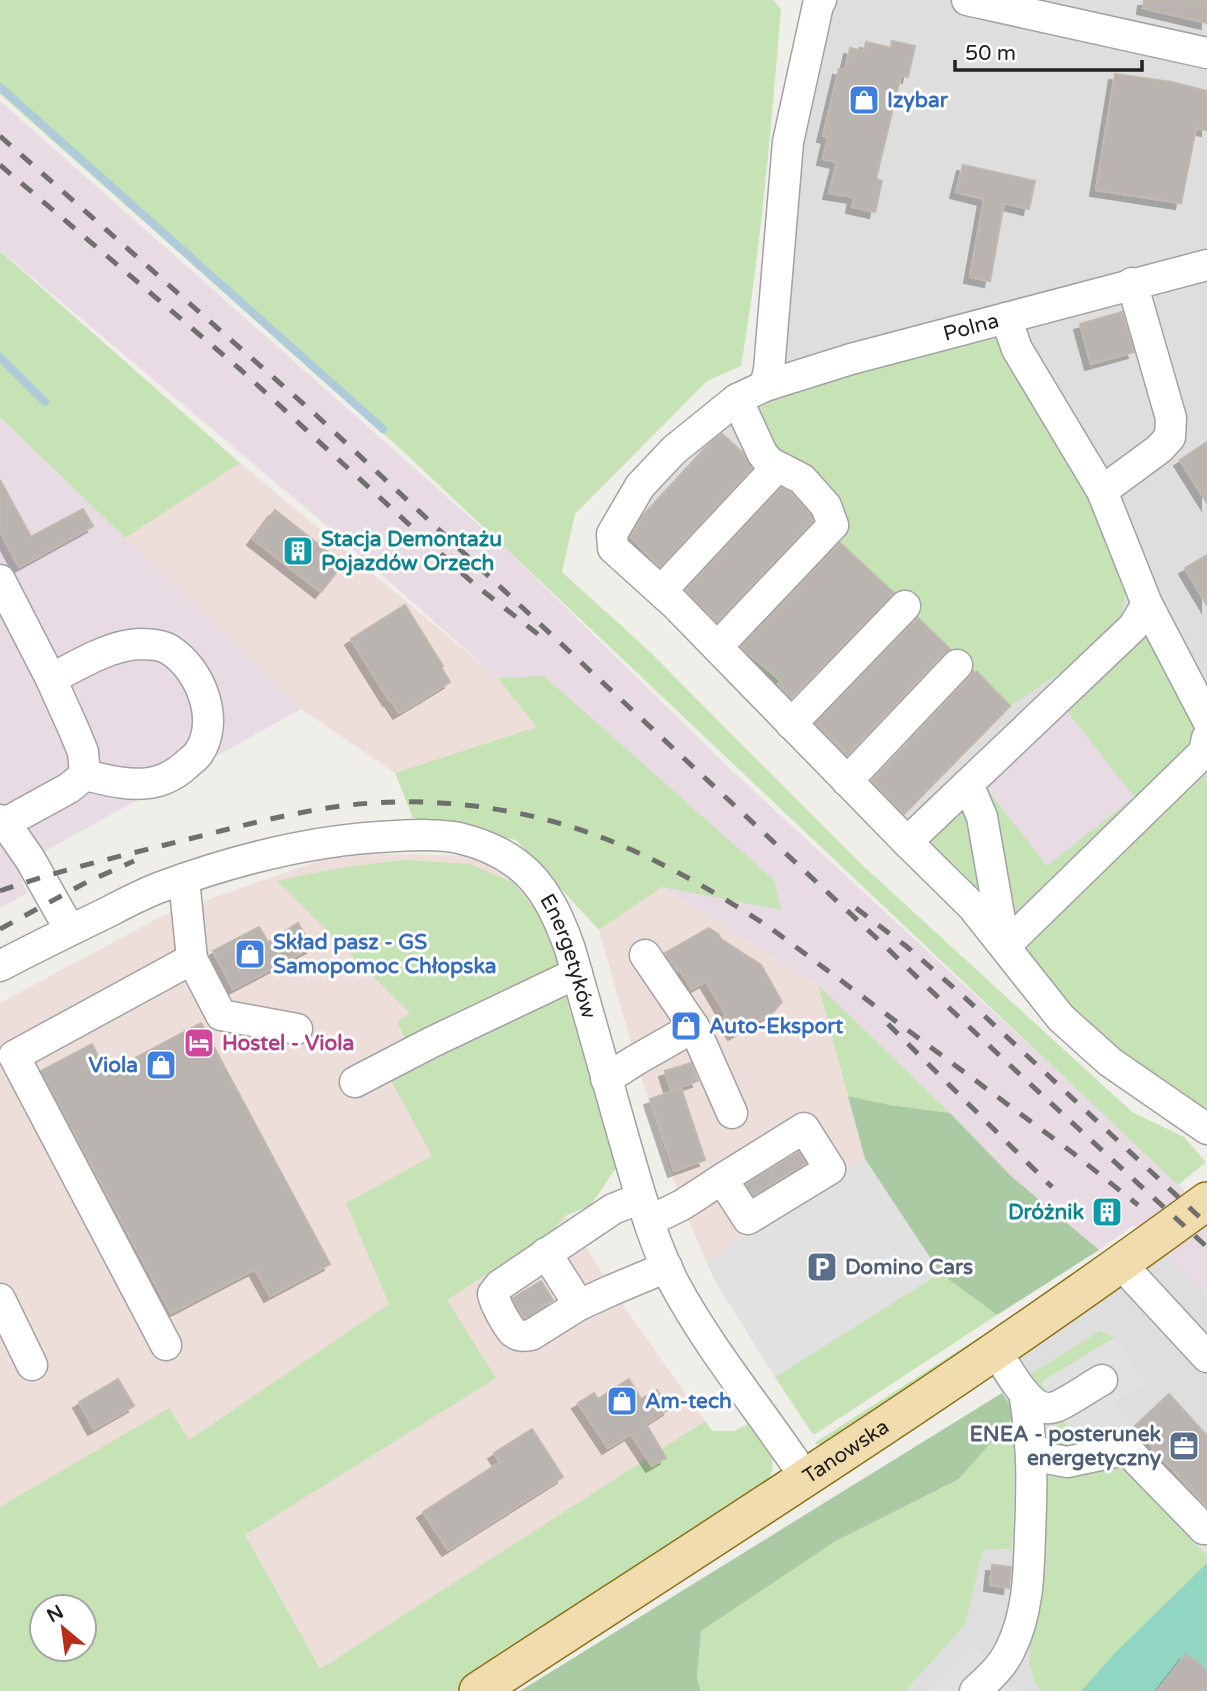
<svg xmlns="http://www.w3.org/2000/svg" width="1207" height="1691" font-family="'Varela Round',sans-serif">
<style>
.residential{fill:#dfdede}
.commercial{fill:#eededa;fill-rule:evenodd}
.industrial{fill:#e8dbe4}
.grass{fill:#c6e3b5;fill-rule:evenodd}
.forest{fill:#aacaa3}
.pitch{fill:#91d5c3}
.parking{fill:#e1e1e1}
.lines{fill:none;stroke-linecap:round;stroke-linejoin:round}
.stream{stroke:#afcad8;stroke-width:8}
.building{fill:#b9b4af;stroke:#c0b7ad;stroke-width:2;filter:url(#shadow)}
.minor-casing{stroke:#a2a2a2;stroke-width:33}
.major-casing{stroke:#8a7113;stroke-width:40}
.minor{stroke:#fff;stroke-width:30}
.major{stroke:#f1dcad;stroke-width:37}
.rail{stroke:#6f6f6f;stroke-width:5;stroke-dasharray:14 14;stroke-linecap:butt}
.labels{text-anchor:middle;stroke-width:6;stroke-linejoin:round;paint-order:stroke}
.shop-label{font-size:21px;font-weight:bold;fill:#366cbe;stroke:#fff;text-anchor:start}
.street-label{font-size:21px;fill:#212121;stroke:#fff}
.culture-label{font-size:21px;font-weight:bold;fill:#0d838f;stroke:#fff;text-anchor:start}
.hotel-label{font-size:21px;font-weight:bold;fill:#b23c85;stroke:#fff;text-anchor:start}
.service-label{font-size:21px;font-weight:bold;fill:#4e5e75;stroke:#fff;text-anchor:start}
</style>
<defs>
<filter id="shadow"><feDropShadow dx="-6" dy="6" stdDeviation="0" flood-color="#0004"/></filter>
</defs>
<rect width="100%" height="100%" fill="#f0eee9"/>
<g class="residential">
<polygon points="831,0 1207,0 1207,1128 1102,1040 618,542 664,469 784,369 796,156"/>
<polygon points="1207,1210 1207,1691 905,1691 965,1625 983,1550 1011,1549 1016,1414 983,1365"/>
</g>
<g class="commercial">
<polygon points="240,463 498,678 536,727 395,773 301,709 125,538"/>
<path d="M341,853L480,856L529,888L554,928L616,1168L566,1216L620,1301L705,1421L319,1670L0,1691V1003L162,916ZM42,1607H84V1649H42Z"/>
<polygon points="662,887 818,985 865,1159 940,1273 775,1377 715,1281 682,1205 636,1060 599,930"/>
</g>
<g class="industrial">
<polygon points="0,101 508,551 730,769 1130,1138 1207,1213 1207,1294 1134,1225 1099,1250 1011,1176 950,1113 818,985 662,887 498,678 314,515 0,250"/>
<polygon points="0,417 301,709 22,864 20,876 27,893 0,908"/>
<polygon points="1066,709 1134,797 1047,866 979,779"/>
</g>
<g class="grass">
<path d="M0,0H774L781,10C771,127 761,249 741,366L707,381L575,514L562,572L649,651L860,863L1132,1112L1184,1137L1206,1162L1178,1185L404,452L0,94Z"/>
<polygon points="0,251 240,463 125,538 0,417"/>
<polygon points="995,334 1016,374 1096,502 1128,579 1121,617 1076,662 1010,706 976,672 877,581 777,685 758,662 855,556 836,540 776,457 755,412 786,389"/>
<polygon points="1141,628 1154,634 1199,730 1181,762 1014,922 935,860 931,844 937,827 979,779 1047,866 1134,797 1066,710"/>
<polygon points="544,676 774,880 781,910 662,887 599,930 516,840 413,818 395,773 536,727 498,678"/>
<polygon points="1207,763 1207,1122 1113,1058 1031,967 1028,948 1035,927"/>
<path d="M405,860L470,864L514,883L548,927L558,965L406,1040L397,1022L410,1013L277,881C319,871 362,864 405,860Z"/>
<polygon points="818,985 950,1113 890,1105 848,1096"/>
<path d="M565,993L616,1168L590,1206L565,1216L550,1233L447,1300L496,1378L245,1535L320,1669L705,1421L712,1431H735L753,1421C769,1445 781,1461 765,1489L456,1691H0V1507L169,1408L189,1440L389,1304L346,1203L432,1156L387,1073L416,1058L421,1066ZM42,1607H84V1649H42Z"/>
<polygon points="940,1273 997,1315 815,1434 812,1433 775,1377"/>
<polygon points="1025,1308 1024,1316 823,1445 816,1444 816,1442"/>
<polygon points="1100,1331 1115,1337 1041,1382 1050,1399 1032,1385 1029,1375"/>
<polygon points="1016,1414 1012,1549 983,1550 965,1625 905,1691 701,1691 697,1680 701,1631 834,1542 959,1479"/>
<polygon points="1060,1415 1082,1450 1064,1449 1055,1441 1054,1431"/>
<polygon points="1119,1464 1207,1555 1207,1563 1115,1653 1081,1691 1042,1691 1035,1682 1029,1662 1042,1478 1095,1470"/>
</g>
<g class="forest">
<polygon points="848,1096 890,1105 950,1113 1011,1176 1099,1250 997,1315 940,1273 865,1159"/>
<polygon points="1002,1393 1016,1414 959,1479 834,1542 701,1631 697,1679 701,1691 520,1691"/>
</g>
<polygon class="pitch" points="1207,1563 1207,1691 1081,1691 1115,1653"/>
<g class="parking">
<polygon points="865,1159 940,1273 775,1377 715,1281 706,1261"/>
<polygon points="1115,1337 1145,1383 1113,1404 1207,1507 1207,1556 1119,1464 1095,1470 1041,1382"/>
<polygon points="973,1646 1019,1691 929,1691"/>
</g>
<g class="lines">
<g class="stream">
<polyline points="0,87 383,429"/>
<polyline points="0,357 45,402"/>
</g>
</g>
<g class="building">
<polygon points="1144,0 1207,0 1207,23 1143,8"/>
<polygon points="892,41 915,46 908,77 901,75 876,179 882,181 875,212 852,207 854,197 829,193 837,162 823,159 828,137 823,136 839,69 845,70 850,48 864,51 866,42 891,48"/>
<polygon points="1115,74 1171,82 1207,91 1207,130 1196,128 1181,203 1096,190"/>
<polygon points="963,165 1035,181 1029,209 1004,203 990,281 970,277 984,199 956,192"/>
<polygon points="1122,312 1134,352 1091,364 1080,324"/>
<polygon points="722,434 742,452 752,468 660,567 631,537 643,516 711,442"/>
<polygon points="1207,442 1207,503 1180,460"/>
<polygon points="0,480 31,537 83,509 93,526 19,567 0,531"/>
<polygon points="781,488 791,493 811,515 813,521 717,622 686,590"/>
<polygon points="275,510 343,564 321,592 253,539"/>
<polygon points="840,543 894,593 791,698 778,684 781,681 741,647"/>
<polygon points="1207,555 1207,605 1185,568"/>
<polygon points="405,605 443,666 441,667 450,682 399,713 390,699 389,700 351,639"/>
<polygon points="918,618 950,649 944,653 847,755 816,723"/>
<polygon points="973,671 975,673 977,672 1010,706 904,814 872,781 970,677"/>
<polygon points="298,923 312,947 233,989 213,951 259,927 268,942"/>
<polygon points="709,928 718,934 721,939 761,965 782,1002 773,1012 734,1034 724,1017 726,1015 706,981 692,989 680,970 677,972 665,953"/>
<polygon points="201,1023 330,1264 270,1296 255,1269 171,1313 41,1071 92,1044 107,1073"/>
<polygon points="691,1063 698,1081 671,1090 665,1071"/>
<polygon points="681,1088 705,1160 674,1171 650,1099"/>
<polygon points="799,1152 806,1163 753,1195 746,1184"/>
<polygon points="541,1281 553,1300 524,1318 513,1298"/>
<polygon points="118,1379 134,1406 94,1429 79,1402"/>
<polygon points="629,1379 641,1399 657,1390 669,1409 646,1424 666,1458 652,1466 631,1434 608,1448 578,1403 594,1393 598,1399"/>
<polygon points="1169,1394 1207,1436 1207,1507 1134,1427"/>
<polygon points="532,1429 563,1477 448,1550 423,1512 500,1462 494,1453"/>
<polygon points="992,1565 1011,1567 1009,1588 990,1585"/>
<polygon points="1186,1654 1207,1670 1207,1691 1157,1691"/>
</g>
<g class="lines">
<g class="minor-casing">
<g id="minor">
<polyline points="967,0 1207,53"/>
<polyline points="1207,265 851,359 765,386 737,399 674,450 640,486 612,534 613,548 675,604 907,842 972,906 1061,1018 1110,1062 1207,1129"/>
<polyline points="1006,318 1017,349 1102,491 1147,604 1207,719"/>
<polyline points="765,386 769,370 788,142 818,5 821,0"/>
<polyline points="1102,491 1159,449 1170,437 1171,418 1132,283"/>
<polyline points="0,580 51,679 74,730 83,752 85,775"/>
<polyline points="661,591 777,467"/>
<polyline points="718,646 833,525 826,506 802,479 769,462 762,453 737,399"/>
<polyline points="791,724 905,606"/>
<polyline points="847,781 957,665"/>
<polyline points="968,784 982,817 1004,943"/>
<polyline points="0,820 5,823 30,859 70,930"/>
<path d="M5,823L69,788L85,775C107,780 127,786 149,783C163,781 176,774 186,765C190,761 195,758 198,754C221,721 201,670 170,650C163,645 149,644 139,644C110,645 76,666 51,679"/>
<polyline points="907,842 1133,627 1147,604"/>
<polyline points="1005,946 1204,752 1207,738"/>
<polyline points="645,955 694,1027 732,1113"/>
<polyline points="192,959 221,1015 297,1029"/>
<path id="s1" d="M0,966C36,947 73,929 110,911C125,903 141,895 158,888C233,860 315,839 396,836C417,835 438,834 459,838C480,843 501,852 517,864C545,885 559,918 570,949C590,1017 608,1085 628,1153C641,1197 653,1242 674,1283C711,1352 762,1412 805,1477"/>
<polyline points="606,1079 636,1060 694,1027"/>
<polyline points="355,1082 430,1043 577,973"/>
<path d="M641,1198L613,1209L500,1285L493,1294C495,1304 506,1324 513,1332C519,1337 524,1336 531,1335L579,1305L612,1290L667,1267"/>
<polyline points="649,1221 682,1205 722,1179 748,1219 830,1169 804,1128 722,1179"/>
<polyline points="546,1253 579,1305"/>
<polyline points="1121,1264 1207,1357"/>
<polyline points="0,1299 32,1365"/>
<polyline points="166,1345 14,1056 192,959 184,879"/>
<path d="M996,1351C1008,1368 1030,1416 1055,1407C1067,1403 1089,1387 1102,1380"/>
<polyline points="1030,1445 1046,1458 1067,1462 1119,1451 1126,1451 1133,1456 1204,1529"/>
<path d="M975,1691C988,1679 1002,1667 1010,1650C1028,1615 1029,1573 1030,1534C1032,1487 1033,1440 1024,1393"/>
</g>
</g>
<g class="major-casing">
<g id="major">
<path id="s2" d="M478,1691C723,1531 971,1375 1207,1201"/>
</g>
</g>
<use href="#minor" class="minor"/>
<use href="#major" class="major"/>
<g class="rail">
<path d="M0,136L316,415L884,945C989,1048 1099,1147 1207,1247"/>
<polyline points="0,165 241,370 474,584 539,635"/>
<path d="M0,891C62,869 126,855 189,839C237,827 285,814 334,807C425,794 521,806 606,839C664,862 717,893 769,927L1073,1153L1138,1205"/>
<polyline points="856,908 906,946 961,994 1207,1224"/>
<polyline points="0,929 87,882 134,861"/>
<polyline points="888,1024 1052,1187"/>
</g>
</g>
<defs>
<g id="shop-square" transform="scale(1.575)"><rect x="-9" y="-9" width="18" height="18" rx="4" fill="#3f7fe0" stroke="#fff"/><path d="M-5-2.5h2.3a2.7 3.5 0 0 1 5.4 0H5L5.5 6h-11ZM-1.5-2.5h3a1.5 2.3 0 0 0-3 0Z" fill="#fff"/></g>
<g id="building-square" transform="scale(1.575)"><rect x="-9" y="-9" width="18" height="18" rx="4" fill="#0f9aa8" stroke="#fff"/><path d="M-4-6H4V6H1V3H-1V6H-4ZM-2.5-4.3h1.7v1.8h-1.7ZM.8-4.3h1.7v1.8H.8ZM-2.5-1h1.7V.8h-1.7ZM.8-1h1.7V.8H.8Z" fill="#fff"/></g>
<g id="hotel-square" transform="scale(1.575)"><rect x="-9" y="-9" width="18" height="18" rx="4" fill="#d1479c" stroke="#fff"/><path d="M-6-4.5h1.5V1H6V5H4.5V3h-9V5H-6ZM-4 0a1.8 1.8 0 1 1 3.6 0ZM.5 0V-2.5h3Q6-2.5 6 0Z" fill="#fff"/></g>
<g id="parking-square" transform="scale(1.575)"><rect x="-9" y="-9" width="18" height="18" rx="4" fill="#5c6f8a" stroke="#fff"/><path d="M-3.5-5.5H1a3.5 3.5 0 0 1 0 7H-1V5.5H-3.5ZM-1-3.4V-.6H.8a1.4 1.4 0 0 0 0-2.8Z" fill="#fff"/></g>
<g id="office-square" transform="scale(1.575)"><rect x="-9" y="-9" width="18" height="18" rx="4" fill="#5c6f8a" stroke="#fff"/><path d="M-6-3h4V-5.5h4V-3h4V5H-6ZM-1-4.5V-3h2v-1.5ZM-6 0V1H6V0Z" fill="#fff"/></g>
</defs>
<g fill-rule="evenodd">
<use href="#shop-square" x="864" y="100"/>
<use href="#building-square" x="298" y="551"/>
<use href="#shop-square" x="250" y="954"/>
<use href="#shop-square" x="686" y="1026"/>
<use href="#hotel-square" x="199" y="1043"/>
<use href="#shop-square" x="161" y="1065"/>
<use href="#building-square" x="1107" y="1212"/>
<use href="#parking-square" x="822" y="1267"/>
<use href="#shop-square" x="622" y="1401"/>
<use href="#office-square" x="1184" y="1446"/>
</g>
<g class="labels">
<g class="shop-label">
<text x="887" y="107">Izybar</text>
<text x="273" y="949">Skład pasz - GS<tspan x="273" dy="24">Samopomoc Chłopska</tspan></text>
<text x="709" y="1033">Auto-Eksport</text>
<text x="138" y="1072" text-anchor="end">Viola</text>
<text x="645" y="1408">Am-tech</text>
</g>
<g class="street-label">
<text transform="translate(971 327) rotate(-15)" y="7">Polna</text>
<text dy="7" stroke="none"><textPath href="#s1" startOffset="656">Energetyków</textPath></text>
<text dy="7" stroke="none"><textPath href="#s2" startOffset="439">Tanowska</textPath></text>
</g>
<g class="culture-label">
<text x="321" y="546">Stacja Demontażu<tspan x="321" dy="24">Pojazdów Orzech</tspan></text>
<text x="1084" y="1219" text-anchor="end">Dróżnik</text>
</g>
<g class="hotel-label">
<text x="222" y="1050">Hostel - Viola</text>
</g>
<g class="service-label">
<text x="845" y="1274">Domino Cars</text>
<text x="1161" y="1441" text-anchor="end">ENEA - posterunek<tspan x="1161" dy="24">energetyczny</tspan></text>
</g>
</g>
<g transform="translate(63 1628) rotate(331)"><circle r="33" fill="#ffffff" stroke="#a6a6a6" stroke-width="2"/>
<path d="M0-5L12 26L0 18L-12 26Z" fill="#b82c1a"/>
<text y="-10" font-size="19" font-weight="bold" text-anchor="middle" fill="#212121">N</text>
</g>
<path d="M955 60v10h187v-10" fill="none" stroke="#212121" stroke-width="3.5"/>
<text x="965" y="60" font-size="21" fill="#212121" stroke="#ffffff" stroke-width="5" paint-order="stroke">50 m</text>
</svg>
